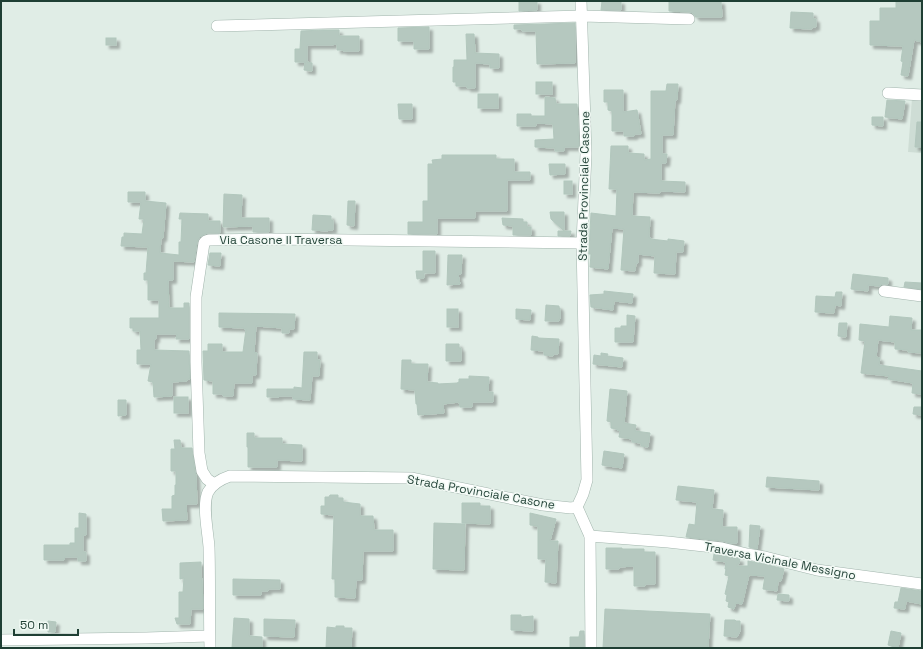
<svg xmlns="http://www.w3.org/2000/svg" width="923" height="649" font-family="'Space Grotesk',sans-serif">
<style>
.built{fill:#ceddd5}
.building{fill:#b5c8bf;stroke:#b2c7bd;filter:url(#shadow)}
.lines{fill:none;stroke-linecap:round;stroke-linejoin:round}
.minor-casing{stroke:#a2b5ad;stroke-width:12}
.minor{stroke:#fff;stroke-width:11}
.labels{text-anchor:middle;stroke-width:3;stroke-linejoin:round;paint-order:stroke}
.street-label{font-size:12px;fill:#1f3f34;stroke:#f1f9f4}
</style>
<defs>
<filter id="shadow"><feDropShadow dx="3.5" dy="3.5" stdDeviation="1" flood-color="#0004"/></filter>
</defs>
<rect width="100%" height="100%" fill="#e0ede6"/>
<polygon class="built" points="912,98 922,99 922,153 908,152"/>
<g class="building">
<polygon points="519,1 537,1 537,10 519,11"/>
<polygon points="602,1 621,1 621,10 601,10"/>
<polygon points="669,1 721,1 722,17 696,17 693,13 690,12 669,11"/>
<polygon points="896,1 922,1 922,42 914,40 908,76 901,75 903,62 901,61 903,46 870,45 870,21 880,21 880,8 896,8"/>
<polygon points="791,12 813,13 813,19 816,19 816,27 812,27 812,29 790,28"/>
<polygon points="575,23 575,63 537,64 536,31 522,31 522,29 514,29 514,25"/>
<polygon points="429,27 429,49 414,49 414,41 398,41 398,28"/>
<polygon points="323,30 339,30 339,36 359,36 359,51 343,51 343,50 337,50 337,44 331,45 307,45 307,62 312,63 312,71 304,70 305,62 295,62 295,49 300,49 301,31"/>
<polygon points="466,34 474,34 475,53 499,54 499,68 490,68 490,64 475,63 475,88 467,88 467,86 456,86 456,82 453,82 453,67 454,67 454,60 467,60"/>
<rect x="106" y="38" width="10" height="7"/>
<rect x="536" y="82" width="16" height="12"/>
<polygon points="667,84 678,84 677,100 675,100 673,135 662,135 662,154 667,154 666,163 661,163 661,181 685,182 685,192 660,191 660,193 633,192 632,216 650,217 649,238 651,238 650,239 668,241 668,239 684,241 683,252 676,252 675,274 654,273 655,256 638,254 638,263 636,263 635,271 621,270 624,229 612,228 608,269 590,267 591,254 589,254 589,250 591,213 616,216 617,189 609,189 611,146 628,146 628,153 644,154 644,160 651,159 651,91 666,91"/>
<polygon points="604,90 623,90 623,112 637,110 641,134 635,134 634,136 624,136 624,131 612,131 612,111 608,110 608,102 604,102"/>
<rect x="478" y="94" width="20" height="14"/>
<polygon points="545,97 555,98 556,104 577,104 579,147 564,147 564,151 555,151 555,148 535,147 535,140 554,139 553,124 536,123 536,126 517,126 517,114 531,114 531,116 545,116"/>
<polygon points="887,100 905,101 902,119 885,117"/>
<polygon points="398,104 412,104 412,119 399,119"/>
<polygon points="872,117 883,117 883,126 872,125"/>
<polygon points="917,122 922,122 922,147 915,147"/>
<polygon points="442,155 496,155 496,159 514,159 514,172 530,172 530,180 507,180 507,211 475,211 475,218 437,218 437,234 408,234 408,222 423,222 423,201 428,201 428,164 433,164 432,160 442,159"/>
<polygon points="549,164 565,164 565,174 550,175"/>
<rect x="564" y="181" width="8" height="13"/>
<polygon points="128,192 145,192 145,201 166,203 163,238 161,238 160,253 179,255 179,242 181,242 182,219 179,219 180,213 208,214 208,221 220,221 220,233 207,233 201,236 199,238 197,242 194,262 173,261 173,280 168,280 169,308 184,308 184,303 189,303 189,339 176,339 177,334 156,334 156,339 154,339 154,350 189,351 190,379 188,379 187,381 172,382 172,396 154,397 153,382 148,381 151,364 137,364 137,350 141,350 140,331 133,331 133,328 130,328 130,318 159,318 159,300 148,300 148,280 144,280 144,273 146,273 148,247 121,246 122,237 124,237 124,233 142,234 144,219 139,219 141,202 128,202"/>
<polygon points="224,194 242,195 241,218 269,218 269,232 253,232 253,226 223,227"/>
<polygon points="348,201 355,201 354,226 347,225"/>
<polygon points="550,212 564,212 564,231 551,219"/>
<polygon points="313,215 331,216 331,220 333,220 333,230 328,230 328,231 312,230"/>
<polygon points="502,218 523,219 523,222 527,222 527,227 531,227 531,235 513,235 513,226 503,225"/>
<polygon points="558,231 571,231 570,236 558,236"/>
<polygon points="423,251 435,251 435,273 424,273 424,278 417,279 416,271 423,271"/>
<polygon points="210,253 221,253 220,266 208,265"/>
<polygon points="448,255 462,255 461,274 458,274 460,284 447,285"/>
<polygon points="853,274 888,278 888,284 882,284 880,286 868,285 868,291 851,289"/>
<polygon points="905,282 922,283 922,289 904,287"/>
<polygon points="604,291 633,294 632,303 614,301 613,310 591,307 590,295 604,294"/>
<polygon points="836,292 842,292 841,306 835,305 834,313 815,312 816,296 835,297"/>
<polygon points="546,305 559,306 559,308 560,308 560,319 559,319 559,321 545,321"/>
<rect x="447" y="309" width="11" height="18"/>
<polygon points="516,309 531,310 530,320 516,319"/>
<polygon points="219,313 295,314 294,329 289,329 289,333 282,333 282,328 256,326 254,352 257,353 256,375 252,375 252,383 234,383 233,396 223,396 223,394 213,394 213,381 204,380 203,351 208,351 208,344 222,344 222,352 243,352 246,329 244,329 244,328 219,327"/>
<polygon points="627,315 635,316 633,342 615,342 615,328 621,328 621,326 627,326"/>
<polygon points="890,316 912,318 911,330 922,330 922,353 908,352 908,350 895,349 895,342 878,340 876,357 880,358 879,365 922,371 922,394 912,393 913,383 888,379 889,376 861,373 865,341 859,340 860,324 889,327"/>
<polygon points="839,323 847,323 846,337 838,336"/>
<polygon points="532,336 538,337 538,338 559,339 558,354 553,354 553,356 544,355 544,351 531,350"/>
<polygon points="446,344 459,344 459,348 461,348 461,361 446,361"/>
<polygon points="304,352 317,352 317,360 320,360 319,376 312,376 310,400 293,399 293,396 279,396 279,397 267,397 267,389 294,389 294,387 302,388"/>
<polygon points="601,353 608,354 607,356 623,358 622,367 593,364 594,355 601,356"/>
<polygon points="402,360 411,360 411,364 428,364 427,382 438,383 438,384 457,383 459,382 459,379 469,379 469,376 489,377 488,392 493,392 493,402 472,402 472,407 460,407 459,402 443,404 444,413 418,415 417,404 416,404 415,390 401,389"/>
<polygon points="610,389 627,391 624,423 636,425 635,431 650,433 648,447 641,446 641,443 632,442 632,439 619,437 620,431 617,430 617,429 611,428 611,422 607,421"/>
<rect x="174" y="397" width="14" height="16"/>
<polygon points="118,400 126,400 126,415 118,416"/>
<polygon points="914,407 922,407 922,415 913,414"/>
<polygon points="247,433 254,433 254,438 282,438 282,444 302,445 302,461 277,460 277,467 248,467 248,447 247,447"/>
<polygon points="174,440 180,440 181,448 192,448 195,472 196,475 197,504 186,504 187,520 163,521 162,509 172,509 172,496 175,495 175,485 176,485 176,471 171,471 171,449 175,449"/>
<polygon points="604,451 624,454 622,468 602,465"/>
<polygon points="767,477 819,481 819,490 766,487"/>
<polygon points="678,486 714,490 712,509 723,510 722,527 737,527 737,543 730,543 723,541 686,537 689,524 695,525 697,502 676,500"/>
<polygon points="330,495 338,495 338,498 343,498 343,502 360,504 360,516 373,516 374,530 393,530 393,551 363,551 362,580 356,580 355,598 335,597 335,579 332,579 334,515 321,514 321,506 325,506 325,497 329,497"/>
<polygon points="462,503 480,503 480,506 490,506 490,524 462,523"/>
<polygon points="79,513 86,514 86,535 83,535 83,552 86,552 86,561 78,561 78,557 65,557 64,560 44,560 44,545 70,545 70,543 75,543 75,528 79,528"/>
<polygon points="530,513 556,519 550,541 558,541 556,583 545,582 546,559 538,559 538,526 530,525"/>
<polygon points="434,523 465,524 464,570 433,569"/>
<polygon points="750,525 760,526 757,549 749,547"/>
<polygon points="606,548 622,548 622,549 644,549 644,552 655,552 655,584 645,584 645,586 634,586 634,566 619,567 619,569 606,569"/>
<polygon points="714,554 740,559 739,564 737,564 737,566 748,566 748,561 764,564 784,569 781,581 778,581 777,591 763,589 765,576 749,575 742,604 736,603 734,609 728,607 729,602 726,601 727,595 725,594 729,576 725,575 726,569 725,569 726,562 713,560"/>
<polygon points="201,562 201,578 202,578 203,609 191,609 190,624 177,624 175,618 179,618 179,592 183,592 184,578 180,579 180,563"/>
<polygon points="233,579 280,580 280,589 268,589 268,591 261,591 261,595 233,595"/>
<polygon points="901,588 922,591 922,604 906,601 905,609 894,608 895,602 898,602"/>
<polygon points="778,594 789,595 789,601 777,600"/>
<polygon points="605,609 710,614 708,648 603,648"/>
<polygon points="511,615 521,615 521,617 533,616 533,631 511,630"/>
<polygon points="234,618 249,619 249,636 262,637 262,648 232,648"/>
<polygon points="264,619 295,620 294,637 264,636"/>
<polygon points="725,620 735,620 736,621 740,621 740,631 737,637 724,636"/>
<polygon points="48,621 56,622 55,632 48,632"/>
<polygon points="336,626 344,626 344,628 352,628 351,648 326,648 327,627 336,628"/>
<polygon points="580,631 584,631 584,648 570,648 570,637 579,637"/>
<polygon points="891,631 901,633 898,648 888,645"/>
</g>
<g class="lines">
<g class="minor-casing">
<g id="minor">
<polyline points="217,26 582,16 689,19"/>
<polyline points="888,93 922,95"/>
<polyline points="884,291 922,296"/>
<polyline points="214,484 207,479 202,471 199,453 196,362 196,297 204,243 206,241 209,240 269,239 582,243"/>
<polyline points="577,507 590,536 591,648"/>
<polyline points="590,536 668,542 722,548 747,554 765,557 817,570 922,584"/>
<polyline points="1,640 146,638 209,636"/>
<path d="M210,648C209,614 210,580 209,547C208,532 202,505 208,492C213,483 221,479 230,476L411,478L543,505L571,508L577,507L583,494L587,480L582,243L586,154L581,1"/>
</g>
</g>
<use href="#minor" class="minor"/>
</g>
<g class="labels">
<g class="street-label">
<text transform="translate(584 186) rotate(-89)" y="4">Strada Provinciale Casone</text>
<text x="281" y="244">Via Casone II Traversa</text>
<text transform="translate(481 492) rotate(10)" y="4">Strada Provinciale Casone</text>
<text transform="translate(780 561) rotate(11)" y="4">Traversa Vicinale Messigno</text>
</g>
</g>
<rect width="923" height="649" fill="none" stroke="#1f3f34" stroke-width="4"/>
<path d="M14 629v6h64v-6" fill="none" stroke="#1f3f34" stroke-width="2"/>
<text x="20" y="629" font-size="12" fill="#1f3f34" stroke="#f1f9f4" stroke-width="3" paint-order="stroke">50 m</text>
</svg>
